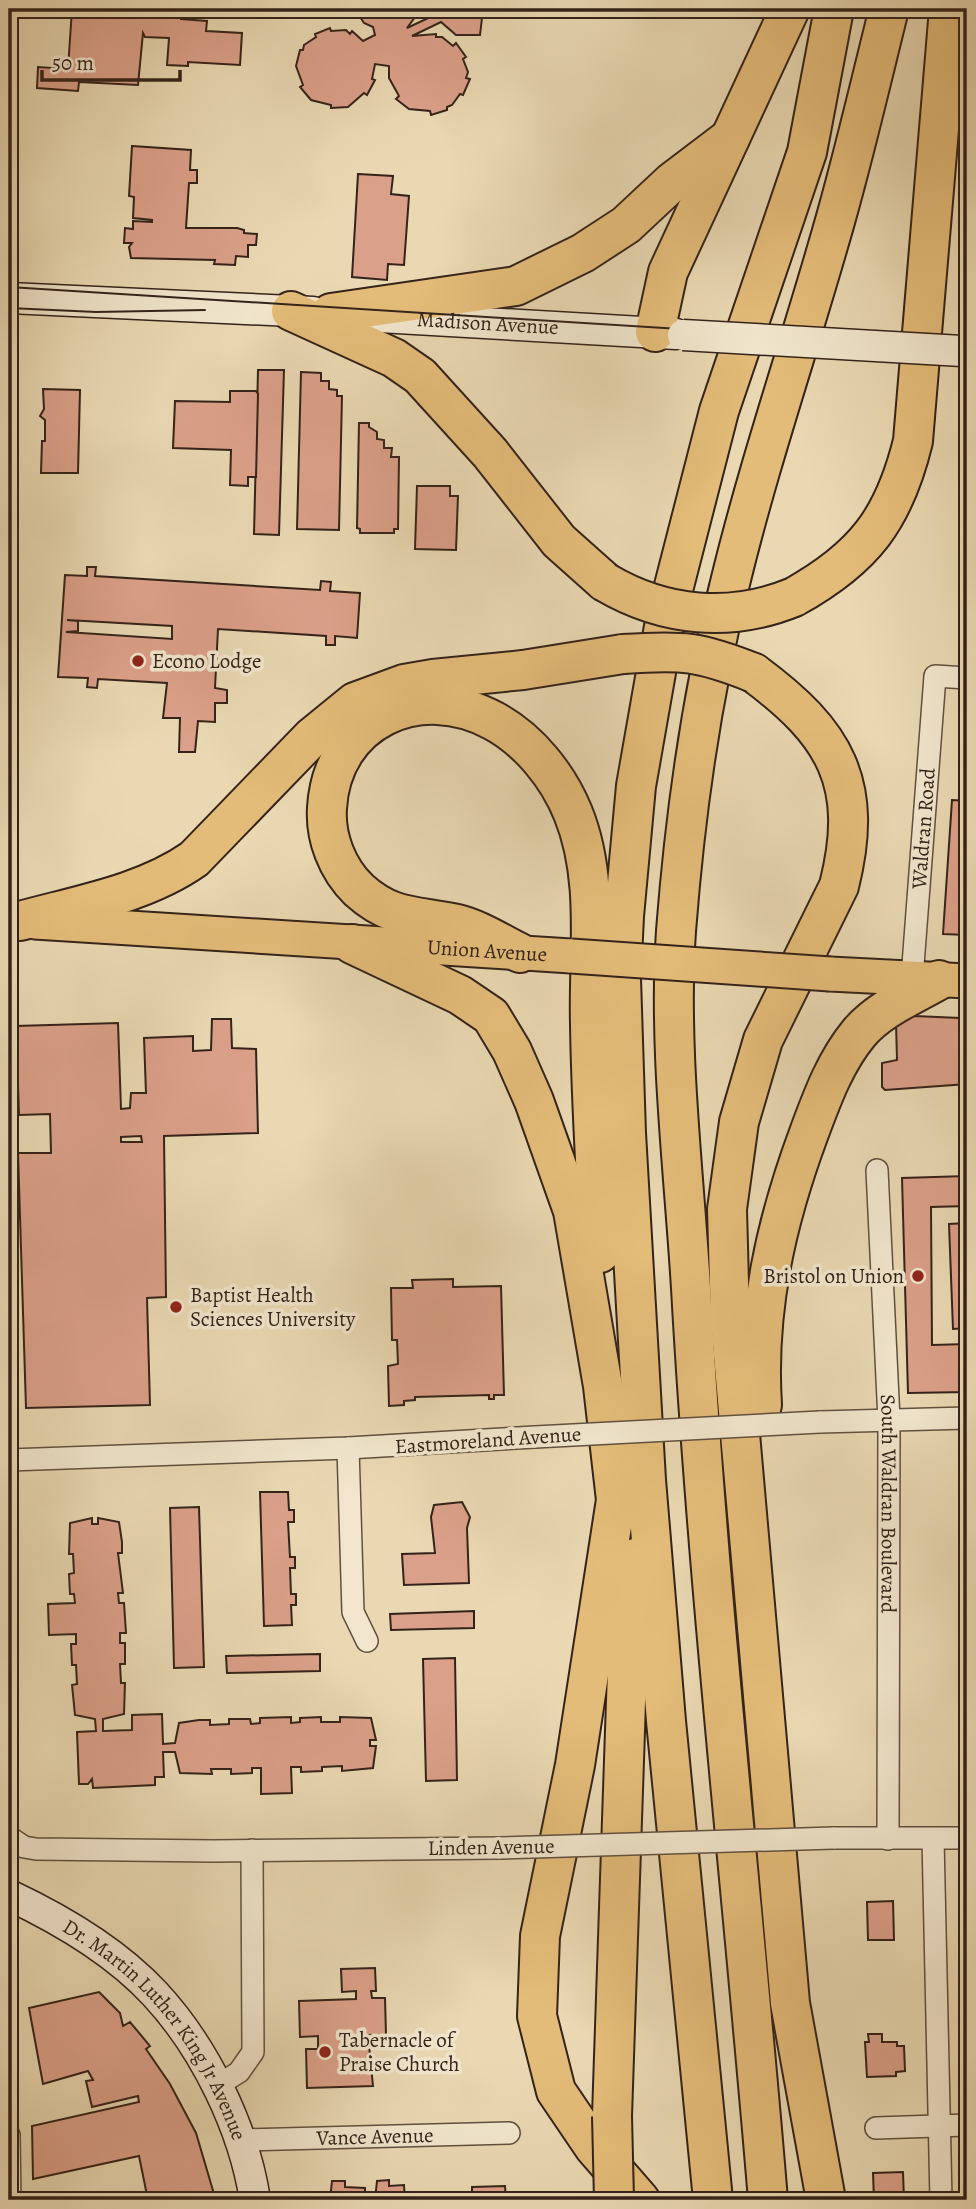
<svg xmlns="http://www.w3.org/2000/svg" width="976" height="2209" font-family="Alegreya,serif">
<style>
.building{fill:#dba089;stroke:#34231a;stroke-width:2;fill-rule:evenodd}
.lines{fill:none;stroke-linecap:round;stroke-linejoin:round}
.street-casing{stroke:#615040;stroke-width:24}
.secondary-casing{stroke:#34231a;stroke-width:33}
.primary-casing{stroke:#34231a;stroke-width:37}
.highway-casing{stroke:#34231a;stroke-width:42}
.street{stroke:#f1e6cd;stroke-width:21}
.secondary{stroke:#f1e6cd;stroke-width:30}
.primary{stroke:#e4bc79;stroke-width:33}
.highway{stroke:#e4bc79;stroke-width:38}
.tram{stroke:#34231a;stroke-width:2}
.street-bridge-casing{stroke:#615040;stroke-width:24;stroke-linecap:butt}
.secondary-bridge-casing{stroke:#34231a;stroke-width:33;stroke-linecap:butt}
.primary-bridge-casing{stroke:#34231a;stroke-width:37;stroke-linecap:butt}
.highway-bridge-casing{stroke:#34231a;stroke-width:42;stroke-linecap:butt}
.street-bridge{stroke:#f1e6cd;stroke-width:21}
.secondary-bridge{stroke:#f1e6cd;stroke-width:30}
.primary-bridge{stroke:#e4bc79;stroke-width:33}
.highway-bridge{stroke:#e4bc79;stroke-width:38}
.poi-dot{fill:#8f2418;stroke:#f1e6cd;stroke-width:2.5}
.labels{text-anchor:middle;stroke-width:7;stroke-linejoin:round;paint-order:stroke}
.street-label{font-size:21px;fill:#34231a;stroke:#f1e6cd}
.poi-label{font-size:21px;fill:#34231a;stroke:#f1e6cd;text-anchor:start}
</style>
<rect width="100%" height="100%" fill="#e9d8b2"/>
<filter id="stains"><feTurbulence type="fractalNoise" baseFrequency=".00286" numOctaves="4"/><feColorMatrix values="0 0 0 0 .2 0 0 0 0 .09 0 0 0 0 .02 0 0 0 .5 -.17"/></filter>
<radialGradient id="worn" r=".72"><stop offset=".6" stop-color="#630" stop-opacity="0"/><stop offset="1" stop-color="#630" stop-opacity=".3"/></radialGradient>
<g class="building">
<polygon points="72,9 182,9 181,19 207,21 206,31 242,33 240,65 188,62 188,66 167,65 169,38 145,37 143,33 138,85 79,82 78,91 37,88 38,67 68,69"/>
<polygon points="352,9 421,9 407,28 437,14 436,9 478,9 482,18 480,35 456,35 441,22 412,36 436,34 436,37 442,37 453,46 456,43 466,57 463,59 468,72 466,78 470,79 463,95 460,94 452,105 447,107 447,110 431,115 430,111 409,109 396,99 399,96 389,78 389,66 375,64 372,79 375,80 367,95 364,93 348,107 331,108 331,105 311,100 300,87 303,85 296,66 300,50 303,50 304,45 316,37 315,34 330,28 331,31 346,30 350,34 352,31 363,41 375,35 373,27 364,23 360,17 358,18"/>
<polygon points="132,146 191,150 190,170 197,170 197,183 189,183 186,228 237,228 244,230 244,233 257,234 256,245 248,245 248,257 236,256 235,265 214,264 215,260 131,258 129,247 132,243 124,243 125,228 133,229 133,221 152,222 152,220 133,218 134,197 129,196"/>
<polygon points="358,174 393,176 391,194 409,196 404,265 388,264 387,280 352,277"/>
<polygon points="258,370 284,370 279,535 254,534"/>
<polygon points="301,372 321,373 321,381 329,381 329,389 337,390 337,396 342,396 339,530 297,529"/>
<polygon points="43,389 80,390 78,473 41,473 42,441 45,441 45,420 40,416 44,409"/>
<polygon points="230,391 256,391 258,394 256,477 248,477 248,486 230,485 231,450 173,448 175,401 230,402"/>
<polygon points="359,423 369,423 369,427 377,432 377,439 384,440 384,448 392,448 391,457 399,457 398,529 394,529 394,533 360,533 360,529 357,528"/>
<polygon points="417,486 450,486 450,496 458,496 456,550 415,549"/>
<path d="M87,567H96L95,576L320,590L321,581L331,582L330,591L360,593L357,638L335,636V645H326V636L218,629L215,688L227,690V703H215V722L198,721L195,752H179L180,718H163L167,683L98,679L97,688L87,687L88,678L58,677L65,575L87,576ZM67,620L172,626V639L66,632L78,631V621Z"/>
<polygon points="952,800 967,801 967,935 943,934"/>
<polygon points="914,1016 960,1018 960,1036 967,1036 967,1084 885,1090 882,1087 882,1063 897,1060 896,1023"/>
<path d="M212,1019H231L232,1048L256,1049L258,1133L164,1136L166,1297L147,1298L150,1405L26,1408L18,1153H51L50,1114L19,1115L16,1026L118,1023L121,1109L130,1108L131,1093H146L144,1038L193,1036V1051L211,1050ZM141,1136L142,1142H121V1137Z"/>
<polygon points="962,1103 967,1103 967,1160 963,1160"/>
<polygon points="967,1176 967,1206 931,1207 932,1345 967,1344 967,1392 908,1393 902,1178"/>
<polygon points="967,1223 967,1328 953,1329 949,1224"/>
<polygon points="453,1279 453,1287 501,1286 504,1395 494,1395 494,1399 489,1399 489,1395 415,1397 415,1400 404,1401 404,1405 389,1406 388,1366 398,1364 397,1340 392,1340 391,1288 413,1288 412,1280"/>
<polygon points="260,1492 288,1492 289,1510 294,1510 294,1522 288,1522 290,1557 295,1557 295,1568 290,1568 291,1594 296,1594 296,1605 291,1605 292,1625 264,1626"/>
<polygon points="462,1502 470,1517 467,1528 469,1583 404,1585 402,1554 435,1553 431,1517 434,1505"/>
<polygon points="199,1507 204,1667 174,1668 170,1508"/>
<polygon points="92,1518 92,1524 98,1524 98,1518 119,1522 122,1542 122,1553 118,1553 123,1593 118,1593 119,1603 124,1603 126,1633 120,1633 120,1643 125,1643 125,1664 120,1664 121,1683 125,1683 124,1714 103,1719 103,1731 132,1730 132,1715 162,1714 163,1744 175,1743 179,1723 199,1720 210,1720 210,1725 229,1724 229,1719 250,1719 251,1724 260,1723 260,1718 291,1717 291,1723 300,1722 300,1718 321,1717 321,1722 340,1722 340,1717 371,1718 376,1740 370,1740 370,1746 376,1746 373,1768 342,1771 342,1766 322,1767 322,1771 301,1772 301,1767 291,1767 292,1793 261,1794 261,1768 252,1768 252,1773 231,1774 231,1769 211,1769 212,1774 180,1773 175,1752 163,1752 164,1777 155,1777 155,1785 93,1788 92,1779 88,1784 79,1784 77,1732 96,1731 95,1719 75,1715 72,1685 77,1684 76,1665 72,1665 71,1644 76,1644 76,1634 49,1635 48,1604 75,1603 74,1594 70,1594 69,1574 74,1573 73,1554 69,1554 70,1523"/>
<polygon points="474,1611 474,1628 391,1630 390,1614"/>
<polygon points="320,1654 320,1671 227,1673 226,1656"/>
<polygon points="455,1658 457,1780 426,1781 423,1659"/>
<polygon points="893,1901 894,1940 868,1940 867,1902"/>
<polygon points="375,1968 376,1991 371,1991 372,1998 385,1998 386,2035 368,2035 373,2086 307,2088 306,2049 318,2049 318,2036 300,2037 299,2001 356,1999 356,1991 342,1992 341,1969"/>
<polygon points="99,1992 120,2013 123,2026 130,2022 150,2046 146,2049 170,2084 196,2133 214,2194 186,2194 148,2200 139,2156 33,2179 32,2126 139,2102 138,2096 92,2107 86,2081 93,2080 88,2071 43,2084 29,2008"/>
<polygon points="868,2034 882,2034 882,2042 897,2042 897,2046 904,2046 905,2071 896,2072 896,2076 867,2077 865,2042 869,2042"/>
<polygon points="903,2172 904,2200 874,2200 873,2173"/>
<polygon points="389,2180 389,2186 404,2185 405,2200 375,2200 377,2181"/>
<polygon points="332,2181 345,2181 345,2187 365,2188 365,2200 330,2200"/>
<polygon points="505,2186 506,2200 472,2200 472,2187"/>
</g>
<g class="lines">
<g class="street-casing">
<g id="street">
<path id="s1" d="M912,978L935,676L967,678"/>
<path id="s2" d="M877,1170L889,1420L888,1839"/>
<polyline points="820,1422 967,1418"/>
<polyline points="348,1448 353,1612 367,1641"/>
<polyline points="9,1460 348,1448 535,1437"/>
<polyline points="9,1837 24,1847 36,1849 214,1851 500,1848"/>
<polyline points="833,1838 967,1838"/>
<polyline points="933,1839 941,2200"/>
<polyline points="217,2086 239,2072 253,2052 252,1850"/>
<polyline points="876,2128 967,2125"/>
<polyline points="9,2135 10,2200"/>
<path id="s3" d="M240,2140L509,2133"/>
</g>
</g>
<g class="secondary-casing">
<g id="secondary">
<polyline points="9,298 313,312"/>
<path id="s4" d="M380,317L676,334"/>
<path id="s5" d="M9,1895C60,1919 116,1952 155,1994C205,2048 244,2128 255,2200"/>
</g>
</g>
<g class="primary-casing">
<g id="primary">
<path id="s6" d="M35,922L571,956"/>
<polyline points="830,974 967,981"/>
</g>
</g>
<g class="highway-casing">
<g id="highway">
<polyline points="291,311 394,358 420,376 490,453 559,541 605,582"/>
<polyline points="331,313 516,286 583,253 626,225 672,182 730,138"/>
<polyline points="655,332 668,272 790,9"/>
<path d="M794,597C864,558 894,519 913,441L949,9"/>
<path d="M754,673C835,733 865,783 839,886L763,1040L739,1122L727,1209L730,1320L790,2003L826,2200"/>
<path d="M20,921C78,905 144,894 194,859L312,737L355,702L404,684L433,679L523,670L623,654"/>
<polyline points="352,944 460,995 491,1016 512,1051 534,1101 573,1211 603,1386 616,1500 575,1765 540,1936 537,2016 556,2091 594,2147 640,2200"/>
<path d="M520,953C500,943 478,929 457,924C417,915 392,920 359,890C337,869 325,837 327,808C332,720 419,680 494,721C529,740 558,776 573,813C600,879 588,954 590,1024C591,1100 596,1177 600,1253"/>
<path d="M762,1405C756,1310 776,1222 809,1133C822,1098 835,1062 859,1033C879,1009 913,995 939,980"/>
<polyline points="612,2116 628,1642 635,1558"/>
<polyline points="713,2200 666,1721 646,1480 626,1133 621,979 624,916 636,786 665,621 719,411 807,152 834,9"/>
<path d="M768,2200C743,1896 708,1593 691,1288C684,1172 668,1048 676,931C685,814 702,693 731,579C761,456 803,336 837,214C856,146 872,77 889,9"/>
</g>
</g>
<use href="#street" class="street"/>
<use href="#secondary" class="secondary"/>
<use href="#primary" class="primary"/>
<use href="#highway" class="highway"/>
<g class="tram">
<polyline points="9,287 967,347"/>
<polyline points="9,308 96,312 205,310"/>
</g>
<g class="street-bridge-casing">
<g id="street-bridge">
<polyline points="535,1437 820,1422"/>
<polyline points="500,1848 833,1838"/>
</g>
</g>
<g class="secondary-bridge-casing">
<polyline id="secondary-bridge" points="683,335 962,351"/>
</g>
<g class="primary-bridge-casing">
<polyline id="primary-bridge" points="571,956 830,974"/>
</g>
<g class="highway-bridge-casing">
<g id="highway-bridge">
<path d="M605,582C664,617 731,623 794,597"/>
<path d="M623,654C683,650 699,651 754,673"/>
<polyline points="612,2116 614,2200"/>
</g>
</g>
<use href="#street-bridge" class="street-bridge"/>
<use href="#secondary-bridge" class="secondary-bridge"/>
<use href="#primary-bridge" class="primary-bridge"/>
<use href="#highway-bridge" class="highway-bridge"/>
</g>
<g class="poi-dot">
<circle cx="138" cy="661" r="7"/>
<circle cx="918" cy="1276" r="7"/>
<circle cx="176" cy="1307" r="7"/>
<circle cx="325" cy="2052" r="7"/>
</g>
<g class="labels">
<g class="street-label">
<text dy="7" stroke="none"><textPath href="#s4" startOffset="108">Madison Avenue</textPath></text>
<text dy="7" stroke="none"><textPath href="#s1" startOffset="150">Waldran Road</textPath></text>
<text dy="7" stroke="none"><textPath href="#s6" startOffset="453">Union Avenue</textPath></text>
<text transform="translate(488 1440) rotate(-4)" y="7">Eastmoreland Avenue</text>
<text dy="7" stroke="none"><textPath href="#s2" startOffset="334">South Waldran Boulevard</textPath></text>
<text transform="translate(491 1847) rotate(-1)" y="7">Linden Avenue</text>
<text dy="7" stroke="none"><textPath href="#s5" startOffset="205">Dr. Martin Luther King Jr Avenue</textPath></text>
<text dy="7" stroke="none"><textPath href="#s3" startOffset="135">Vance Avenue</textPath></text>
</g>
<g class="poi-label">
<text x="152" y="668">Econo Lodge</text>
<text x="904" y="1283" text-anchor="end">Bristol on Union</text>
<text x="190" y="1302">Baptist Health<tspan x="190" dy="24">Sciences University</tspan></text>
<text x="339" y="2047">Tabernacle of<tspan x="339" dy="24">Praise Church</tspan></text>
</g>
</g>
<rect width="976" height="2209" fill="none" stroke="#e9d8b2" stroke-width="35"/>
<rect x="10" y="10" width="955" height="2188" fill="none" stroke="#34231a" stroke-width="3.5"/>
<rect x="18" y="18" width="941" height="2174" fill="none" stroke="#34231a" stroke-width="2"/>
<path d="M42 70v10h138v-10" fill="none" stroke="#34231a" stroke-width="3.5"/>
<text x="52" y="70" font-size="21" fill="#34231a" stroke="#f1e6cd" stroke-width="5" paint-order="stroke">50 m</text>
<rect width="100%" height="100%" filter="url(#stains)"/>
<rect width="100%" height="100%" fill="url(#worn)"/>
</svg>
